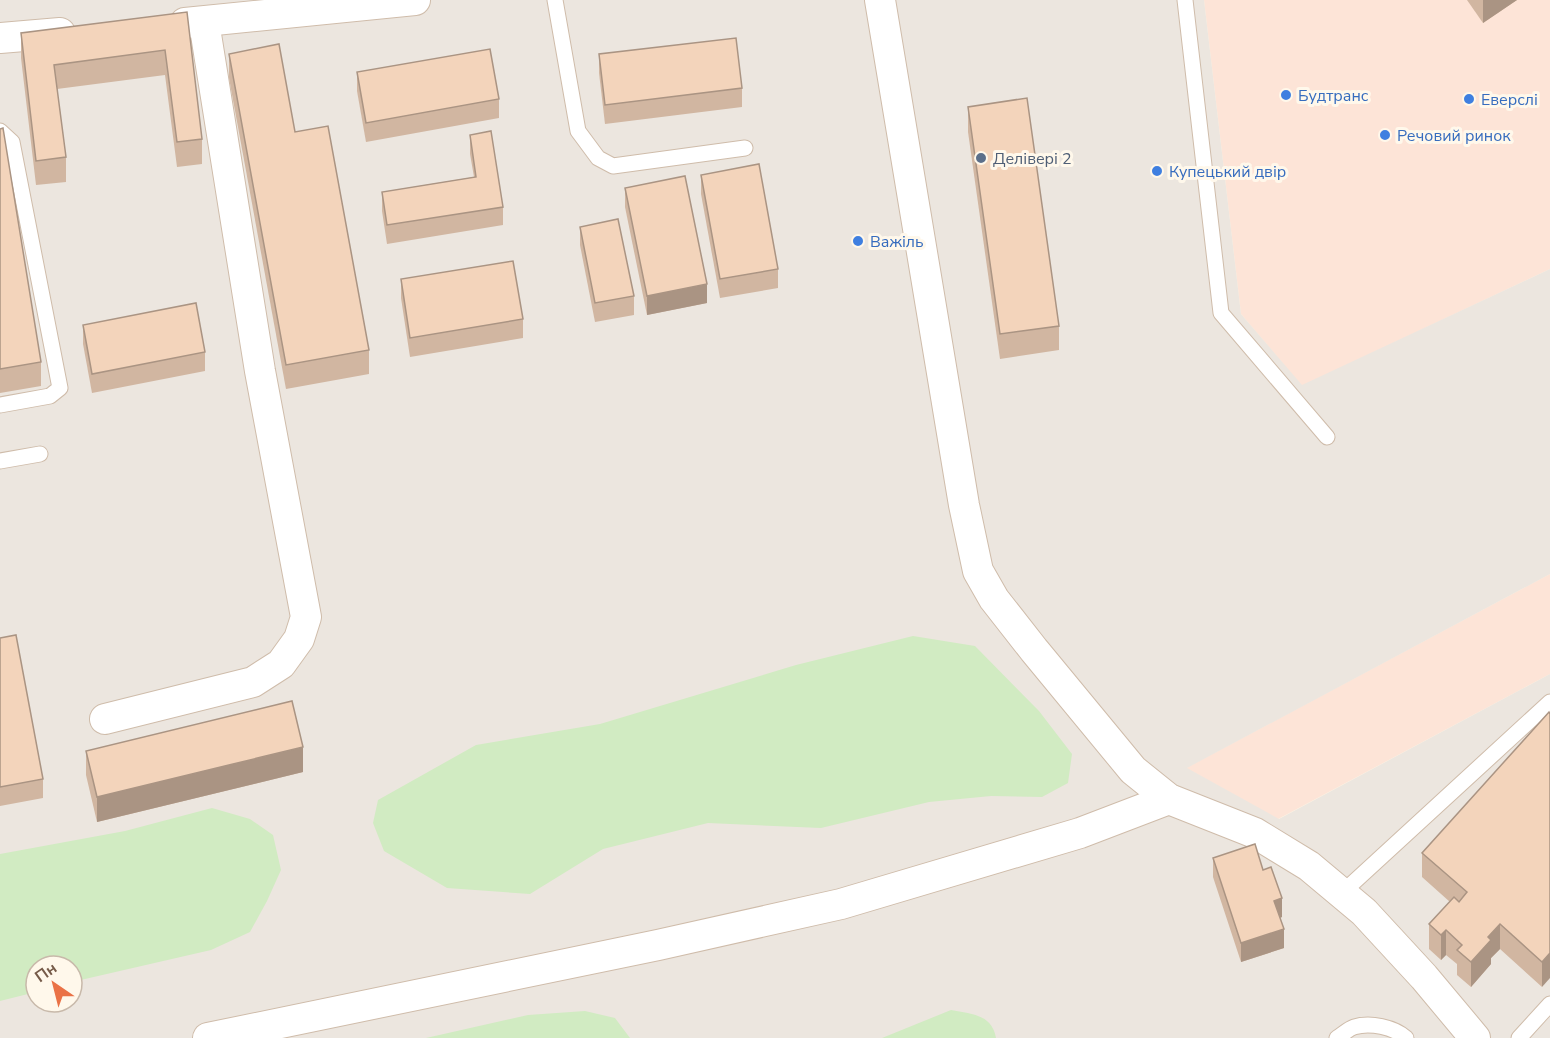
<svg xmlns="http://www.w3.org/2000/svg" width="1550" height="1038" font-family="'Nunito Sans',sans-serif">
<style>
.commercial{fill:#fde4d7}
.industrial{fill:#ece6df;fill-rule:evenodd}
.green{fill:#d1ebc2}
.lines{fill:none;stroke-linecap:round;stroke-linejoin:round}
.service-casing{stroke:#cfbcaa;stroke-width:17}
.minor-casing{stroke:#cfbcaa;stroke-width:32}
.service{stroke:#fff;stroke-width:15}
.minor{stroke:#fff;stroke-width:30}
.wall{fill:#d1b6a1}
.shaded-wall{fill:#aa9483}
.building{fill:#f3d4bb;stroke:#aa9483;stroke-width:1.5}
.shop-dot{fill:#3f7fe0;stroke:#fff8eb;stroke-width:2}
.service-dot{fill:#5c6f8a;stroke:#fff8eb;stroke-width:2}
.labels{text-anchor:middle;stroke-width:6;stroke-linejoin:round;paint-order:stroke}
.shop-label{font-size:16px;fill:#366cbe;stroke:#fff8eb;text-anchor:start}
.service-label{font-size:16px;fill:#4e5e75;stroke:#fff8eb;text-anchor:start}
</style>
<rect width="100%" height="100%" fill="#fdf4e4"/>
<g class="commercial">
<polygon points="1204,0 1550,0 1550,269 1302,386 1241,314"/>
<polygon points="1550,574 1550,674 1278,819 1186,768"/>
</g>
<path class="industrial" d="M0,0H1204L1241,314L1302,385L1550,269V574L1187,768L1279,819L1550,674V1038H0ZM36,966H72V1002H36Z"/>
<g class="green">
<polygon points="913,636 975,646 1039,711 1072,754 1068,783 1042,797 991,796 929,802 821,828 708,823 603,849 530,894 447,888 384,851 373,823 378,800 476,745 600,724 796,665"/>
<polygon points="212,808 250,819 273,835 281,870 267,901 250,932 211,950 72,982 72,966 36,966 36,992 0,1001 0,854 125,831"/>
<path d="M951,1010C971,1014 992,1014 996,1038H882Z"/>
<polygon points="585,1011 615,1018 630,1038 426,1038 528,1015"/>
</g>
<g class="lines">
<g class="service-casing">
<g id="service">
<polyline points="555,0 578,131 598,158 613,166 745,148"/>
<polyline points="1185,0 1221,313 1327,437"/>
<polyline points="0,131 12,142 60,388 50,396 0,405"/>
<polyline points="0,461 40,454"/>
<polyline points="1342,893 1550,702"/>
<path d="M1337,1038C1342,1035 1348,1029 1354,1027C1370,1022 1394,1027 1406,1038"/>
<polyline points="1519,1038 1550,1004"/>
</g>
</g>
<g class="minor-casing">
<g id="minor">
<polyline points="880,0 964,505 978,571 994,599 1034,650 1133,770 1169,799 1255,833 1309,866 1364,912 1424,977 1475,1038"/>
<polyline points="185,23 415,0"/>
<polyline points="0,38 60,33"/>
<polyline points="105,719 253,682 281,664 299,639 306,617 260,371 204,22"/>
<polyline points="208,1038 658,945 841,904 1080,833 1169,799"/>
</g>
</g>
<use href="#service" class="service"/>
<use href="#minor" class="minor"/>
</g>
<g class="wall">
<polygon points="1467,0 1517,0 1483,23"/>
<polygon points="187,12 202,139 202,164 177,167 165,75 57,89 66,157 66,182 36,185 21,58 21,33"/>
<polygon points="229,54 295,132 369,350 369,374 286,389 229,78"/>
<polygon points="599,54 742,88 742,107 605,124 599,73"/>
<polygon points="357,72 499,99 499,118 366,142 357,91"/>
<polygon points="968,107 1059,326 1059,350 1000,359 968,132"/>
<polygon points="0,129 41,362 41,386 0,393"/>
<polygon points="470,135 503,207 503,225 387,244 382,211 382,192 474,177 470,154"/>
<polygon points="701,175 778,269 778,288 720,298 701,194"/>
<polygon points="625,188 707,303 647,315 625,207"/>
<polygon points="580,227 634,296 634,315 595,322 580,245"/>
<polygon points="401,279 523,319 523,338 410,357 401,298"/>
<polygon points="83,325 205,352 205,371 92,393 83,344"/>
<polygon points="0,638 43,779 43,798 0,806"/>
<polygon points="1550,714 1542,987 1500,949 1491,958 1491,964 1471,987 1457,975 1457,964 1446,955 1441,960 1429,949 1429,924 1450,902 1422,877 1422,853"/>
<polygon points="86,751 303,772 97,822 86,775"/>
<polygon points="1213,858 1263,870 1282,917 1280,918 1284,948 1241,962 1213,877"/>
</g>
<g class="shaded-wall">
<polygon points="1483,0 1517,0 1483,23"/>
<polygon points="707,284 707,303 647,315 647,296"/>
<polygon points="303,747 303,772 97,822 97,797"/>
<polygon points="1282,898 1282,917 1274,920 1274,901"/>
<polygon points="1500,924 1500,949 1491,958 1491,964 1471,987 1471,962 1488,937"/>
<polygon points="1284,929 1284,948 1241,962 1241,943"/>
<polygon points="1446,930 1446,955 1441,960 1441,935"/>
<polygon points="1550,953 1550,978 1542,987 1542,962"/>
</g>
<g class="building">
<polygon points="187,12 202,139 177,142 165,50 54,65 66,157 36,161 21,33"/>
<polygon points="736,38 742,88 605,105 599,54"/>
<polygon points="279,44 295,132 328,126 369,350 286,365 229,54"/>
<polygon points="490,49 499,99 366,123 357,72"/>
<polygon points="1027,98 1059,326 1000,334 968,107"/>
<polygon points="3,128 41,362 0,369 0,129"/>
<polygon points="491,131 503,207 387,225 382,192 476,177 470,135"/>
<polygon points="759,164 778,269 720,279 701,175"/>
<polygon points="685,176 707,284 647,296 625,188"/>
<polygon points="618,219 634,296 595,303 580,227"/>
<polygon points="513,261 523,319 410,338 401,279"/>
<polygon points="196,303 205,352 92,374 83,325"/>
<polygon points="16,635 43,779 0,787 0,638"/>
<polygon points="292,701 303,747 97,797 86,751"/>
<polygon points="1549,712 1550,714 1550,953 1542,962 1500,924 1488,937 1491,940 1471,962 1457,950 1462,945 1446,930 1441,935 1429,924 1454,897 1459,902 1467,892 1422,853"/>
<polygon points="1255,844 1263,870 1271,867 1282,898 1274,901 1284,929 1241,943 1213,858"/>
</g>
<g class="shop-dot">
<circle cx="1286" cy="95" r="6"/>
<circle cx="1469" cy="99" r="6"/>
<circle cx="1385" cy="135" r="6"/>
<circle cx="1157" cy="171" r="6"/>
<circle cx="858" cy="241" r="6"/>
</g>
<circle class="service-dot" cx="981" cy="158" r="6"/>
<g class="labels">
<g class="shop-label">
<text x="1298" y="101">Будтранс</text>
<text x="1481" y="105">Еверслі</text>
<text x="1397" y="141">Речовий ринок</text>
<text x="1169" y="177">Купецький двір</text>
<text x="870" y="247">Важіль</text>
</g>
<g class="service-label">
<text x="993" y="164">Делівері 2</text>
</g>
</g>
<g transform="translate(54 984) rotate(325)"><circle r="28" fill="#fff8eb" stroke="#c8b9aa" stroke-width="1.5"/>
<path d="M0-4.5L10 22L0 15L-10 22Z" fill="#ea7246"/>
<text y="-9" font-size="16" font-weight="bold" text-anchor="middle" fill="#765b49">Пн</text>
</g>
</svg>
